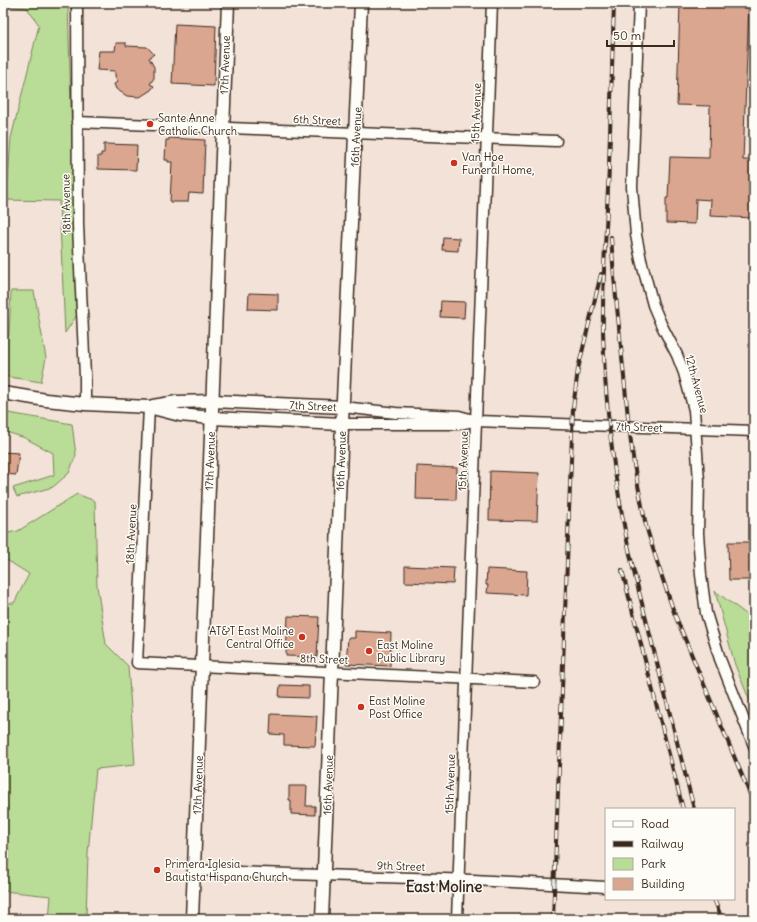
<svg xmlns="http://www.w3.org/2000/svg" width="757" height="922" font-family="Delius,sans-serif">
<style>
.green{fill:#b9dd97;stroke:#7a845a}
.building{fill:#dba690;stroke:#3b2a1e}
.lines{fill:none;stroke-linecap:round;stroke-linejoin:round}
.minor-casing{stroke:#3b2a1e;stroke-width:13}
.major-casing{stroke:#3b2a1e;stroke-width:15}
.minor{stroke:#fdfcf7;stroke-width:10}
.major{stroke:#fdfcf7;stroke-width:12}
.rail-casing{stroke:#3b2a1e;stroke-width:4}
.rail{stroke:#fdfcf7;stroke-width:2.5;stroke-dasharray:8;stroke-linecap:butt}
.poi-dot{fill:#c8321e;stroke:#fdfcf7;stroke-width:1.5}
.labels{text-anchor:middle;stroke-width:3;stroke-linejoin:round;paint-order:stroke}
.street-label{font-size:11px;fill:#3b2a1e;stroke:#fdfcf7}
.poi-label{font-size:11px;fill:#3b2a1e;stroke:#fdfcf7;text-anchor:start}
.district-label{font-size:15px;font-weight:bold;fill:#3b2a1e;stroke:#fdfcf7}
</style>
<rect width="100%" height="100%" fill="#f3e2d8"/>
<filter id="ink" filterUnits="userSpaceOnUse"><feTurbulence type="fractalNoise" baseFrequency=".025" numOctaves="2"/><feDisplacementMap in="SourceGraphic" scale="8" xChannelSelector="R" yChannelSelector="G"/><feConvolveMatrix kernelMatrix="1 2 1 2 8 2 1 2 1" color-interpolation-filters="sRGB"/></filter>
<g filter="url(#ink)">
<g class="green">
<polygon points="3,3 68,3 77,315 65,333 59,201 3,200 3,180 8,179 11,138 39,25 27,8 3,6"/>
<polygon points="11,291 34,291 46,358 41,382 3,376 3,340 9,335"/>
<polygon points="3,412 72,424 76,455 69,473 53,487 17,497 13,488 54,475 53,453 25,438 3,431"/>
<polygon points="77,494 95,501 97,586 106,644 128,666 135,765 96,769 88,853 86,919 49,919 51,896 3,891 5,803 3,802 3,603 14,603 29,574 5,559 3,559 3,534 18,531"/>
<polygon points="715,591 754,620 754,711 735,665"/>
</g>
<g class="building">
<polygon points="680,3 749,3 743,160 754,160 754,218 710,216 711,200 696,199 695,224 666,223 666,198 668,198 670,157 709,158 710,106 677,105"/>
<polygon points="175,24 216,26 214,86 172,84"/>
<polygon points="116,43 126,43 126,46 147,47 154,54 149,58 154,67 154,78 150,84 154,86 151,90 140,97 127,96 116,89 114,84 118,82 115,76 115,71 97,70 99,51 115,51"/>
<polygon points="169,138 205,140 203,194 189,193 188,202 170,202 172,162 168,162 168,160 165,160 166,140 169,140"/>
<polygon points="104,144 137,145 136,170 98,169 98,156 101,156 101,153 104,153"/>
<polygon points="443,237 459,238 458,251 442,250"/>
<polygon points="249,293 278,294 278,310 248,309"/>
<polygon points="441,301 465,302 464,318 440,317"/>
<polygon points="3,452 19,453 16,475 3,474"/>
<polygon points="417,466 457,468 456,500 416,499"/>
<polygon points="490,471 539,473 537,521 489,520"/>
<polygon points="728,542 754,542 754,580 729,580"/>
<polygon points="405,566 454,568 453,584 405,582"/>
<polygon points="487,569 527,571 526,595 487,593 488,585 486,585"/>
<polygon points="288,616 319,617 317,657 286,656"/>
<polygon points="355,631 391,633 390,666 346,664 348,638 355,638"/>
<polygon points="280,685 309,686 309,698 279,697"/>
<polygon points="271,714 317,716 315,746 284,745 284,735 270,734"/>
<polygon points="289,786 307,786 306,806 315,806 315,815 291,814 291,800 289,800"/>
</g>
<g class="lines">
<g class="minor-casing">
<g id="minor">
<polyline points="77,3 78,225 85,376 85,404"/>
<polyline points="639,3 632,187 636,235 641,260 653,305 661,324 677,355 684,373 694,410 699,481 698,533 701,575 706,613 720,659 754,746"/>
<polyline points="77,122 556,141"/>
<polyline points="149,407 137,663 534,682"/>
<polyline points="343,407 396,413 459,416 477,421 754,431"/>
<polyline points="343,424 459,424 473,421"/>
<polyline points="194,870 260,873 473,880 606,887"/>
<polyline points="457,919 492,3"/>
</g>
</g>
<g class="major-casing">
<g id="major">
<polyline points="3,393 46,400 85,404 149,407 180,415 212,418 343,424"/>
<polyline points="153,406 177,402 213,401 343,407"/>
<polyline points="192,919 228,3"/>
<polyline points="322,919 343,400 361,3"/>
</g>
</g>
<use href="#minor" class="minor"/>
<use href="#major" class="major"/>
<g class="rail-casing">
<g id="rail">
<path d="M614,3C612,57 611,112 609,166C607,221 602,276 603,332C605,411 615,490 633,568L694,809"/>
<polyline points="611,237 614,277 629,427 634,465 646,526 659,568 675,615 754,804"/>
<polyline points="622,570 683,809"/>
<polyline points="714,899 722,919"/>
<polyline points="553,919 573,409 578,369 601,274"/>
</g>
</g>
<use href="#rail" class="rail"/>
</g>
</g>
<g class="poi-dot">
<circle cx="150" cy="124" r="4"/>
<circle cx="454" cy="163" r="4"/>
<circle cx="302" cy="637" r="4"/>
<circle cx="369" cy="651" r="4"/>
<circle cx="361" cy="707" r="4"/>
<circle cx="157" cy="870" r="4"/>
</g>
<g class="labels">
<g class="street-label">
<text transform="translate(225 65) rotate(-88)" y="4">17th Avenue</text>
<text transform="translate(476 113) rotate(-88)" y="4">15th Avenue</text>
<text transform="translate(317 120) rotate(3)" y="4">6th Street</text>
<text transform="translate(356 137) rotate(-87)" y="4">16th Avenue</text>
<text transform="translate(66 204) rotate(-91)" y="4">18th Avenue</text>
<text transform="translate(697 384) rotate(75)" y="4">12th Avenue</text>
<text transform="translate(313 406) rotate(3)" y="4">7th Street</text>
<text transform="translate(639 427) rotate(2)" y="4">7th Street</text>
<text transform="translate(210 461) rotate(-88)" y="4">17th Avenue</text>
<text transform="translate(341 461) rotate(-88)" y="4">16th Avenue</text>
<text transform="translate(463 461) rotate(-88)" y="4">15th Avenue</text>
<text transform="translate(131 534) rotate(-87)" y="4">18th Avenue</text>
<text transform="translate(324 659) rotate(2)" y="4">8th Street</text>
<text transform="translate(450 784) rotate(-88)" y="4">15th Avenue</text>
<text transform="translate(198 785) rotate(-88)" y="4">17th Avenue</text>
<text transform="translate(328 785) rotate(-88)" y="4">16th Avenue</text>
<text transform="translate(401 866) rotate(2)" y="4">9th Street</text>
</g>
<g class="poi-label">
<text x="158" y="122">Sante Anne<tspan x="158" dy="13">Catholic Church</tspan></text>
<text x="462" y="161">Van Hoe<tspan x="462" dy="13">Funeral Home,</tspan></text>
<text x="294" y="635" text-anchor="end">AT&amp;T East Moline<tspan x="294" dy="13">Central Office</tspan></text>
<text x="377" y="649">East Moline<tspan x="377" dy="13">Public Library</tspan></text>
<text x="369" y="705">East Moline<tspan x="369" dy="13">Post Office</tspan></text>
<text x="165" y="868">Primera Iglesia<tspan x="165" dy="13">Bautista Hispana Church</tspan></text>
</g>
<g class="district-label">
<text x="444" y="892">East Moline</text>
</g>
</g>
<rect width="757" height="922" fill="none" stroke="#fdfcf7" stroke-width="16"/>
<rect x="8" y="8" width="741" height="906" fill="none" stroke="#3b2a1e" stroke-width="1.5" filter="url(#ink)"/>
<rect x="605" y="808" width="130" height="92" fill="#fdfcf7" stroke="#afa8a0"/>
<rect x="613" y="821" width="20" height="6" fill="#fdfcf7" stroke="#afa8a0"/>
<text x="641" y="828" font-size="12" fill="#3b2a1e">Road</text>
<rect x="613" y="841" width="20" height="6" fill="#3b2a1e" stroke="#afa8a0"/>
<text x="641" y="848" font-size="12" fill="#3b2a1e">Railway</text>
<rect x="613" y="858" width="20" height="12" fill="#b9dd97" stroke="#afa8a0"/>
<text x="641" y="868" font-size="12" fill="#3b2a1e">Park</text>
<rect x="613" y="878" width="20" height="12" fill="#dba690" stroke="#afa8a0"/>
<text x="641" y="888" font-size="12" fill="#3b2a1e">Building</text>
<path d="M607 40v6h67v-6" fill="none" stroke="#3b2a1e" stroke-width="2"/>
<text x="613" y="40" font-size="12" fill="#3b2a1e" stroke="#fdfcf7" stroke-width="3" paint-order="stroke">50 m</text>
</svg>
